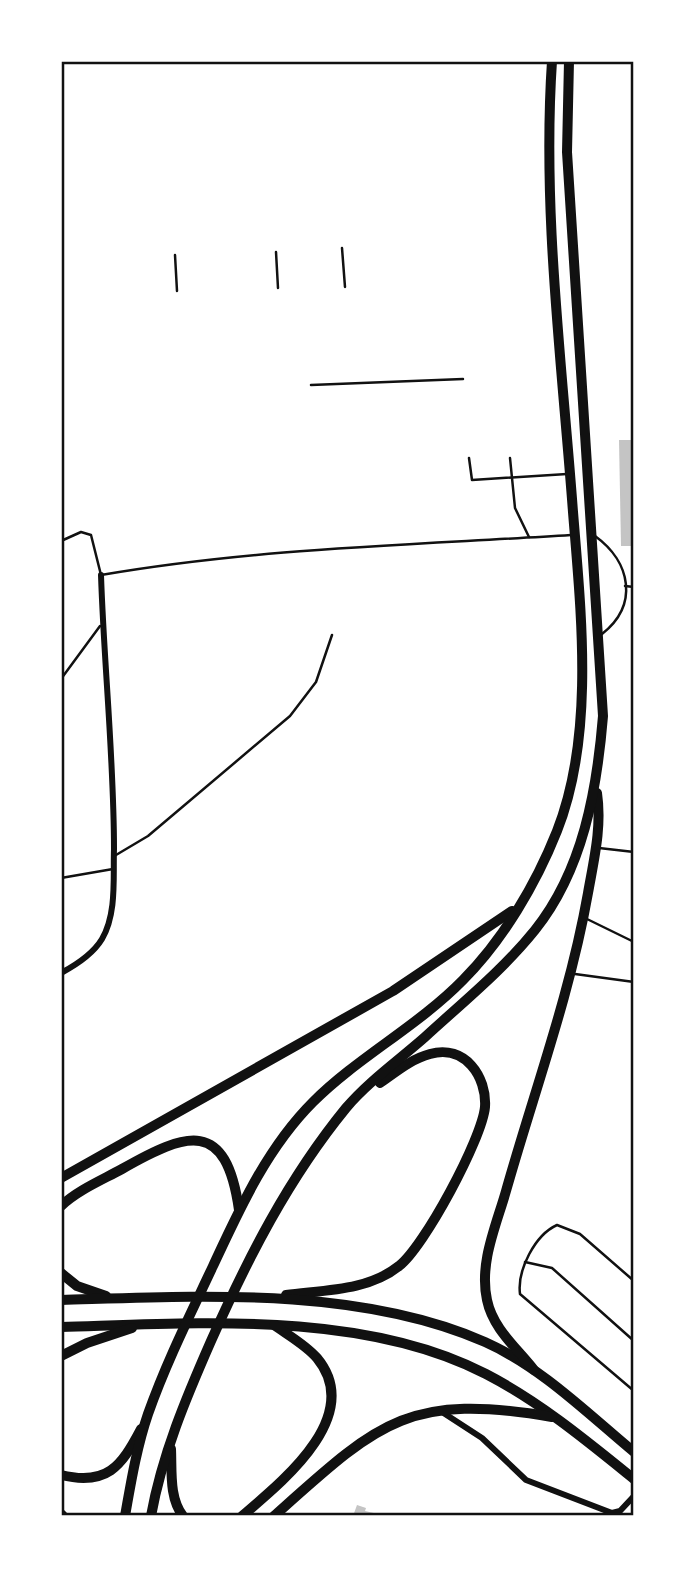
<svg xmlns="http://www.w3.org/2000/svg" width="695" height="1577" font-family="'DejaVu Sans',sans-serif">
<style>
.building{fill:#c4c4c4}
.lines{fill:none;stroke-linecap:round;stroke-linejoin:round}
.service{stroke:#111;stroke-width:2.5}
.minor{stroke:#111;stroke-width:6}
.trunk{stroke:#111;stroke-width:10}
.neatline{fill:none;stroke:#111;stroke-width:2.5}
</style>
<rect width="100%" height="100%" fill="#fff"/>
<g class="building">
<polygon points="619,440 634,440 634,546 621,546"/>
<polygon points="357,1505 366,1508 365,1511 387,1516 353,1516"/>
</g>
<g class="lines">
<g class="service">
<polyline points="342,248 345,287"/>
<polyline points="276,252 278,288"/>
<polyline points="175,255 177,291"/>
<polyline points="311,385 463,379"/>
<polyline points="469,458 472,480 567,474"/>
<polyline points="510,458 515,508 529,537"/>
<path d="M595,536C631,562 639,605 602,634"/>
<path d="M61,541L81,532L91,535L101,575C258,548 412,545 571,535"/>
<polyline points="625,586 634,587"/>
<polyline points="61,679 100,626"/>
<polyline points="599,848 634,852"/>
<polyline points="116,855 148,836 290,716 316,682 332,635"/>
<polyline points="61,878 113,869"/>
<polyline points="587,919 634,942"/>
<polyline points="575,974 634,982"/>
<polyline points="525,1262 552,1268 634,1341"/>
<path d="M634,1281L580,1234L557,1225C535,1235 517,1270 520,1294L634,1391"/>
</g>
<g class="minor">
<path d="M61,973C76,965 93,954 102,939C117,913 113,878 114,849C114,758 104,666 101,575"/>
<polyline points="442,1412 482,1438 526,1480 612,1513 620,1511 634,1496"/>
</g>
<g class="trunk">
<polyline points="61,1178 393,991 512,911"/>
<path d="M61,1206C78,1190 102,1180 122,1169C187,1132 226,1118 239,1210"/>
<polyline points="61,1273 77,1286 106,1296"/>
<path d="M286,1295C324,1290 368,1291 399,1266C424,1247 482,1139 485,1107C487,1077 465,1044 430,1054C411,1059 396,1072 380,1083"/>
<path d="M61,1300C197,1296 358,1286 485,1342C541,1367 587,1413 634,1452"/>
<path d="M61,1327C196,1323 363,1310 486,1374C540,1402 587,1441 634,1479"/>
<polyline points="61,1356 87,1343 132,1328"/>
<path d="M534,1370C517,1348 493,1329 487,1300C479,1263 496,1226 506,1191C534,1092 570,995 588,893C594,859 602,827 597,793"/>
<path d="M171,1449C172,1471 169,1498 183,1516"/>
<path d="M61,1475C107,1486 121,1467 141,1429"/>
<polyline points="61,1514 63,1516"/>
<path d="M125,1516C131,1482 137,1446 148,1414C166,1363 190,1315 213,1266C240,1208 267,1148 313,1102C358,1057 418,1026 463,980C503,940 536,884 557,831C595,735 581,612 573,512C562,363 542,210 552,61"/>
<path d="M151,1516C162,1455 186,1398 211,1341C248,1258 288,1179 346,1108C369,1081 399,1060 425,1037C462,1003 503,970 535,930C583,870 597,790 603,716L567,152L569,61"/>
<path d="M242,1516C282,1482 365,1416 317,1358C306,1345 288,1335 274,1325"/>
<path d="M274,1516C378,1423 407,1392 552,1417"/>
</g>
</g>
<rect width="695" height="1577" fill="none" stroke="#ffffff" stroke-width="126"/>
<rect x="63" y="63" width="569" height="1451" class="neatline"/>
</svg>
